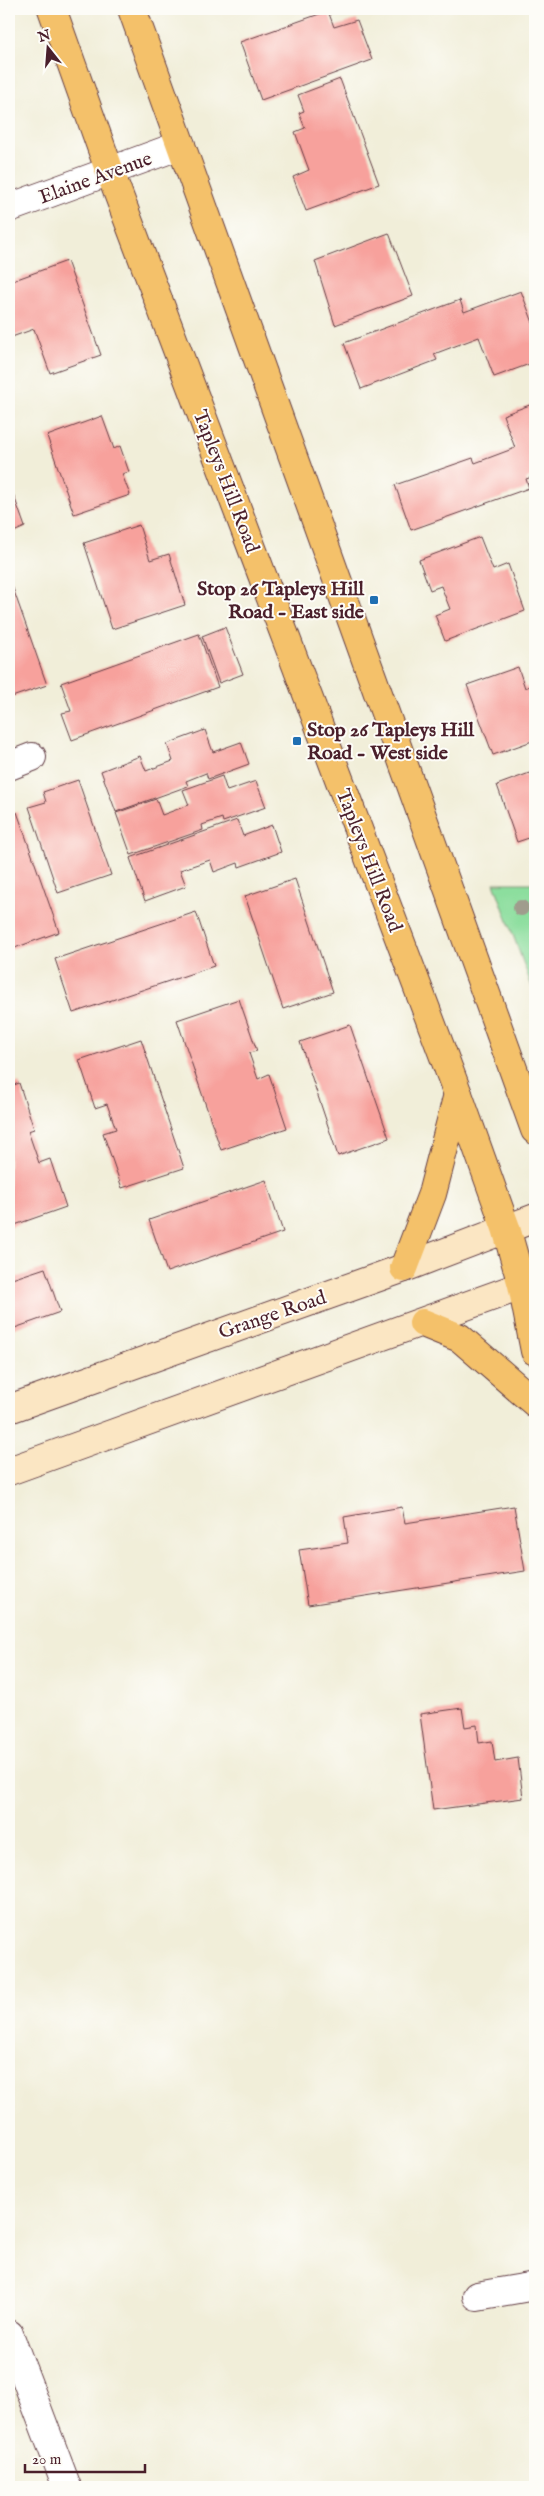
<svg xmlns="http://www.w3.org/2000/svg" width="544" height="2496" font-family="'IM FELL English',serif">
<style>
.green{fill:#8cde9e;stroke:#6b7e64}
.building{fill:#f7a19c}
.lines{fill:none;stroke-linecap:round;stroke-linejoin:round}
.minor-casing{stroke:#633e45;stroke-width:30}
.secondary-casing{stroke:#633e45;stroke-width:30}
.primary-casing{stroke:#633e45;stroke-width:30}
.minor{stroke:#fff;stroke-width:28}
.secondary{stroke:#fbe6c3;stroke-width:28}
.primary{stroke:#f4c16a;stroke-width:28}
.tree{fill:#a09c8d}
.poi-dot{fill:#1f6fb2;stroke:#fdfcf7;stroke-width:2}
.labels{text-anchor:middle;stroke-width:4;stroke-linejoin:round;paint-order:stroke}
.street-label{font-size:20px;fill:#4a1f2b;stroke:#fdfcf7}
.poi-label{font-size:20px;font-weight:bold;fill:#4a1f2b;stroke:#fdfcf7;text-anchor:end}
</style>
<rect width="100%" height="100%" fill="#fdfcf7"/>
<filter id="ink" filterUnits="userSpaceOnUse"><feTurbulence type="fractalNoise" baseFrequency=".02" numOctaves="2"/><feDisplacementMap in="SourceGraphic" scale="10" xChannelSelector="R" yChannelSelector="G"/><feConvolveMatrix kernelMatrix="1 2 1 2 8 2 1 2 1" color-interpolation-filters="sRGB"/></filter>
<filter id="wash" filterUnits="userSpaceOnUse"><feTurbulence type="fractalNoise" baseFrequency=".0096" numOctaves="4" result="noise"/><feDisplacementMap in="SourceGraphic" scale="20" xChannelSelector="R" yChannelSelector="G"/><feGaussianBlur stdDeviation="1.12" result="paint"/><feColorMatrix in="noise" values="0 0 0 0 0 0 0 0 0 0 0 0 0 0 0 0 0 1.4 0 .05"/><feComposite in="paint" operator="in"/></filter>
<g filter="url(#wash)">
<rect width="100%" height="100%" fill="#f1eed9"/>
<polygon class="green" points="494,883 535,883 535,995"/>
<g id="blocks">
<g class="building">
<polygon points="328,11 334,27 357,20 372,60 261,100 240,42"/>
<polygon points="340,79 379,184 306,211 293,177 309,170 295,132 305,128 299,113 304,111 298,95"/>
<polygon points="389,233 413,296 335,325 315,261"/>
<polygon points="67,261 101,355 50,373 34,329 9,338 9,282"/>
<polygon points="521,291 535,328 535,362 494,377 479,337 434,354 437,360 361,389 344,343 460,300 464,312"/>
<polygon points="535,403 535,476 526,479 529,488 411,530 395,485 473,458 475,463 515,448 503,415"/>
<polygon points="102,416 114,449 120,446 129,472 122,474 130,495 74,514 47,436"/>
<polygon points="9,482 25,527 9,534"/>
<polygon points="139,525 150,560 169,554 185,605 112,629 84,543"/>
<polygon points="480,537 493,570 508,564 525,611 445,641 435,615 450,609 441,586 430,590 419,560"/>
<polygon points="9,577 47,685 9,698"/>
<polygon points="225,627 243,674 219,683 202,636"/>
<polygon points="199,634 218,687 72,740 62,713 71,711 61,683"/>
<polygon points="518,667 525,688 535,684 535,740 493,755 467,685"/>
<polygon points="205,730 213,752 241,742 249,764 208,779 206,773 186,781 188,786 116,812 101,771 140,756 146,771 173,761 167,744"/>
<polygon points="535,771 535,836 517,842 497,785"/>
<polygon points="222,776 227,791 256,781 266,807 223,822 222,818 202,825 203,830 131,855 116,813 156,799 162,815 189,805 183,790"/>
<polygon points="78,780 111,875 58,893 29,807 46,802 43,792"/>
<polygon points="17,812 59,932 9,950 9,815"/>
<polygon points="237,820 243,836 272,825 281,852 239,867 238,863 214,872 210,860 180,870 186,886 145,901 130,858"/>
<polygon points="295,879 333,992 283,1009 245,896"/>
<polygon points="196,912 214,966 73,1013 55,959"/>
<polygon points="239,999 257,1051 249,1053 258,1079 269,1074 287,1128 221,1150 177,1020"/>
<polygon points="350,1025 389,1138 338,1156 300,1042"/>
<polygon points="141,1039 184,1168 122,1188 103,1133 116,1129 107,1104 95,1108 79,1060"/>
<polygon points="19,1083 34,1129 28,1131 39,1163 50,1159 66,1207 9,1227 9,1087"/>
<polygon points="266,1180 283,1232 167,1272 149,1220"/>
<polygon points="45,1268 60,1312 9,1330 9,1280"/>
<polygon points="514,1506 525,1571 308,1605 299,1550 348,1543 344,1517 402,1507 405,1523"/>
<polygon points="462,1708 465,1727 477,1725 479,1743 492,1741 495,1762 518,1758 523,1798 433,1810 420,1714"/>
</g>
</g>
</g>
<g filter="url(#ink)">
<use href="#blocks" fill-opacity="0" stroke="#633e45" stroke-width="1"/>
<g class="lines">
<g class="minor-casing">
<g id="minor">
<polyline points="9,208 181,145"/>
<polyline points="9,766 32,757"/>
<polyline points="477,2296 535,2286"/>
<polyline points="9,2334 67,2487"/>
</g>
</g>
<g class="secondary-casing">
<g id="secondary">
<polyline points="9,1409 404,1268 535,1218"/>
<polyline points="9,1471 535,1281"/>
</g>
</g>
<g class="primary-casing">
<g id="primary">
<polyline points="52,9 110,172 458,1094 506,1228 522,1285 535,1351"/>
<polyline points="132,9 535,1130"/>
<polyline points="404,1268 432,1194 458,1094"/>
<polyline points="423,1323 460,1338 535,1403"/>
</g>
</g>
<use href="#minor" class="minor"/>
<use href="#secondary" class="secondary"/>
<use href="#primary" class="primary"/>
</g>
<circle class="tree" cx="521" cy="908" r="8"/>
</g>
<g class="poi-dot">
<rect x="369" y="595" width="10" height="10" rx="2.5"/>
<rect x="292" y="736" width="10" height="10" rx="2.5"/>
</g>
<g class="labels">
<g class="street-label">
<text transform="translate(95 177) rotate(-20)" y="7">Elaine Avenue</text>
<text transform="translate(227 481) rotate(69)" y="7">Tapleys Hill Road</text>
<text transform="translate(370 860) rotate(69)" y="7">Tapleys Hill Road</text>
<text transform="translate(272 1314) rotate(-19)" y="7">Grange Road</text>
</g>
<g class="poi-label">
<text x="364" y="595">Stop 26 Tapleys Hill<tspan x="364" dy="23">Road - East side</tspan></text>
<text x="307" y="736" text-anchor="start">Stop 26 Tapleys Hill<tspan x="307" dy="23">Road - West side</tspan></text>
</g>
</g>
<rect width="544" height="2496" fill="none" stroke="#fdfcf7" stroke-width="30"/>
<g transform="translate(48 48) rotate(343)" stroke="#fdfcf7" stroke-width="4" paint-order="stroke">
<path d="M0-4L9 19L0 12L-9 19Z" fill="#4a1f2b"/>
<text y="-8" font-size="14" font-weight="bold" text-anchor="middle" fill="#4a1f2b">N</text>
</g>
<path d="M25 2464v8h120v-8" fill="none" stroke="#4a1f2b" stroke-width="2.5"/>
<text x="32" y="2464" font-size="15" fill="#4a1f2b" stroke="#fdfcf7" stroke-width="4" paint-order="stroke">20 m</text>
</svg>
